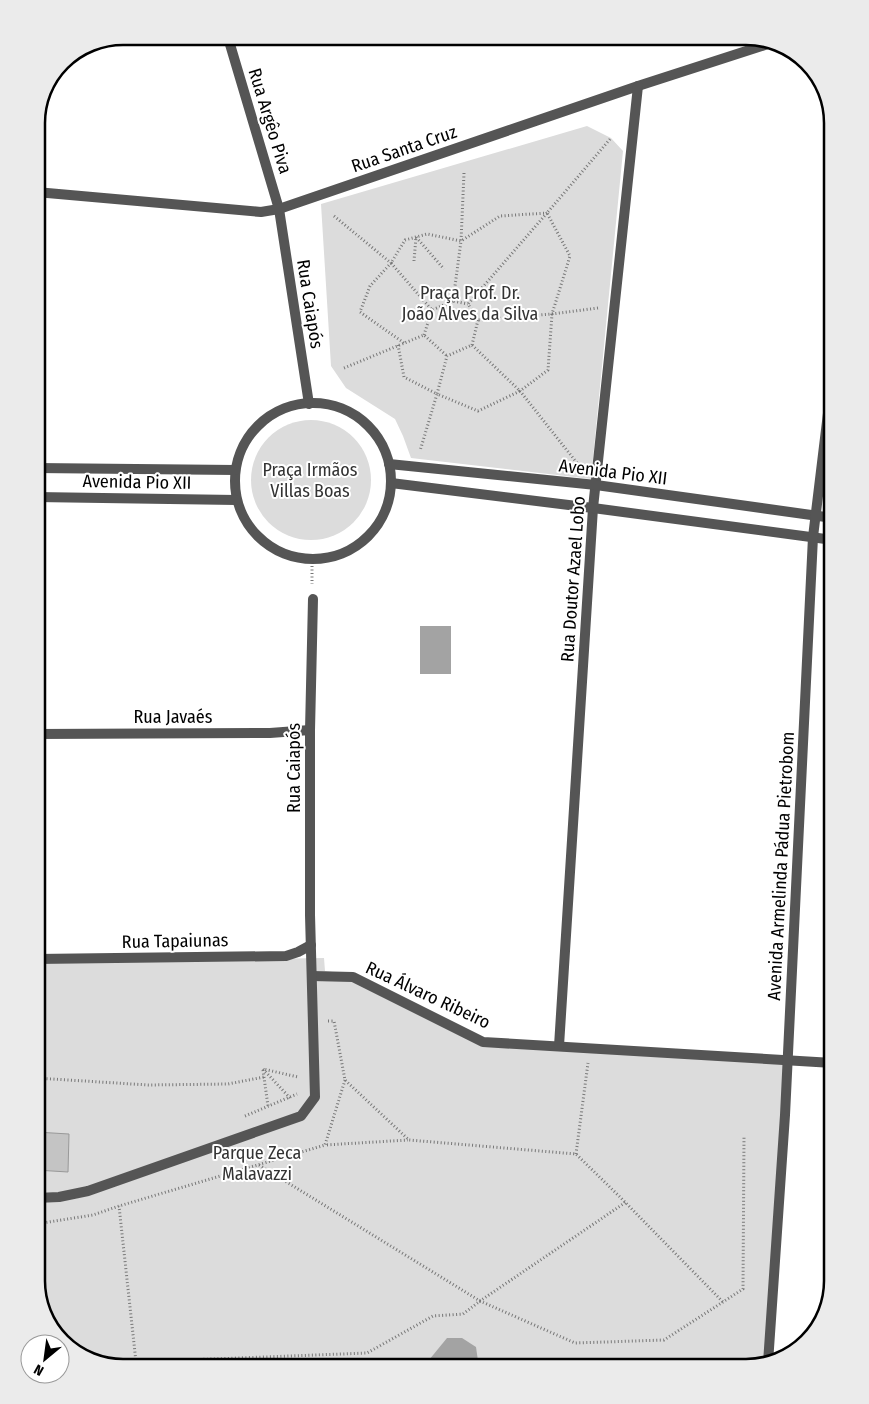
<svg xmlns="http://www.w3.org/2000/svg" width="869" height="1404" font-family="'Fira Sans Condensed',sans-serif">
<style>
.green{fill:#dcdcdc}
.water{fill:#a3a3a3}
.building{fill:#c4c4c4;stroke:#999}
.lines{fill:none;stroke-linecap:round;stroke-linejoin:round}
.path{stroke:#777;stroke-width:3;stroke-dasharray:1 2.5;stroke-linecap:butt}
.minor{stroke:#555;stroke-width:10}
.tertiary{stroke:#555;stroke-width:10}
.labels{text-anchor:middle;stroke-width:4;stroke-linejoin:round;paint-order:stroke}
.street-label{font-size:18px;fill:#000;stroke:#fff}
.park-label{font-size:18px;fill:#333;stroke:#fff}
.rim{fill:none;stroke:#000;stroke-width:2.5}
</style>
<rect width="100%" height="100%" fill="#fff"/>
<g class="green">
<polygon points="587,126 611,138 623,151 591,479 411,458 403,436 395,419 346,388 331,366 321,204"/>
<circle cx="311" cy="480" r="60"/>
<polygon points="324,958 325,971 354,975 485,1041 788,1060 768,1363 746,1368 118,1368 75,1353 45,1320 36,1281 36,962"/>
</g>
<g class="water">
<rect x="420" y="626" width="31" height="48"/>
<polygon points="447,1338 462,1338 476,1347 479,1368 428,1368 429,1360"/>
</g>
<polygon class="building" points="36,1132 69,1134 68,1172 36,1170"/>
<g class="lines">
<g class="path">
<polyline points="464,173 461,241 500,216 547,213"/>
<polyline points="547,213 468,304 478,320 552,314 548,370 520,391 581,468"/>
<polyline points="334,216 391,263 370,286 360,312 404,343"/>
<polyline points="414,261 416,237 444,269"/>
<polyline points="453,301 432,310 391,263 405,240 427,234 461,241 453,301 468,304"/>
<polyline points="598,308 552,314 570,256 547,213 611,138"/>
<polyline points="424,335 432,310"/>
<polyline points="398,345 404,377 437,394 447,356 472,345 520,391 478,411 437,394 420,451"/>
<polyline points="472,345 478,320"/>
<polyline points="344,368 424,335 447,356"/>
<polyline points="312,559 312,584"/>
<polyline points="328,1021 334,1021 345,1080 409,1140 576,1154 621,1198 723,1302"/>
<polyline points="263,1070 268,1106"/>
<polyline points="36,1078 148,1085 228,1084 264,1077"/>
<polyline points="345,1080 325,1145 408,1140"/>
<polyline points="290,1098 263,1069 298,1077"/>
<polyline points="245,1116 297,1094"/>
<polyline points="576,1154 588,1063"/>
<polyline points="259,1165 480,1301 626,1202"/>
<polyline points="36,1224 93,1215 119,1206 325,1145"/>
<polyline points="107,1364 136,1362 119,1206"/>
<polyline points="136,1368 136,1362 367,1353 433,1316 463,1314 480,1301 575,1343 664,1340 743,1289 744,1137"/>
</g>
<g class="minor">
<polyline points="229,41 279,209 309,404"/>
<polyline points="36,192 261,212 279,209 638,86 771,43"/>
<circle cx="313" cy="481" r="78"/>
<polyline points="36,468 235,470"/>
<polyline points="36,497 236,500"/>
<polyline points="36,734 270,733 310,730"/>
<polyline points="36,959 286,956 298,952 311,945"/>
<polyline points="312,976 353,977 483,1042 833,1063"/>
<polyline points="559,1046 593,508 638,86"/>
<polyline points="36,1198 59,1197 88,1191 301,1116 315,1097 310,915 310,730 313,599"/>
</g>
<g class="tertiary">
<polyline points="389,464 596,485 833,518"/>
<polyline points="391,483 593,508 833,540"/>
<polyline points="768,1363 785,1115 813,537 833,372"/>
</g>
</g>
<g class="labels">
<g class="street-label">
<text transform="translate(270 121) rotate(73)" y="6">Rua Argêo Piva</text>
<text transform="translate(404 149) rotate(-19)" y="6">Rua Santa Cruz</text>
<text transform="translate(310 304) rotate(81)" y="6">Rua Caiapós</text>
<text transform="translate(613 472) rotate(7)" y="6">Avenida Pio XII</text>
<text transform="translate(137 482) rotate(1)" y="6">Avenida Pio XII</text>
<text transform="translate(573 579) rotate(-86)" y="6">Rua Doutor Azael Lobo</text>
<text x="173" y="723">Rua Javaés</text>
<text transform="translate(294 768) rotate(-90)" y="6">Rua Caiapós</text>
<text transform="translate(781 866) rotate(-87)" y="6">Avenida Armelinda Pádua Pietrobom</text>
<text transform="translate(175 941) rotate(-1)" y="6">Rua Tapaiunas</text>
<text transform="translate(428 995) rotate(25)" y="6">Rua Álvaro Ribeiro</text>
</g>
<g class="park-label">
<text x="470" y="299">Praça Prof. Dr.<tspan x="470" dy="21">João Alves da Silva</tspan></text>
<text x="310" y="476">Praça Irmãos<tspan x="310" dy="21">Villas Boas</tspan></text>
<text x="257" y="1159">Parque Zeca<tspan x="257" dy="21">Malavazzi</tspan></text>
</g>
</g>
<path d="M0 0H869V1404H0ZM123 45H746A78 78 0 0 1 824 123V1281A78 78 0 0 1 746 1359H123A78 78 0 0 1 45 1281V123A78 78 0 0 1 123 45Z" fill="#ebebeb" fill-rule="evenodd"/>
<path class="rim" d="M123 45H746A78 78 0 0 1 824 123V1281A78 78 0 0 1 746 1359H123A78 78 0 0 1 45 1281V123A78 78 0 0 1 123 45Z"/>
<g transform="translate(45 1359) rotate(209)"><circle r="24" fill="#ffffff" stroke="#999999"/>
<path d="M0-4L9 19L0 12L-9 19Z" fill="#000000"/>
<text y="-8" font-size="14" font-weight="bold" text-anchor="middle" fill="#000000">N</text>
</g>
</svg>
